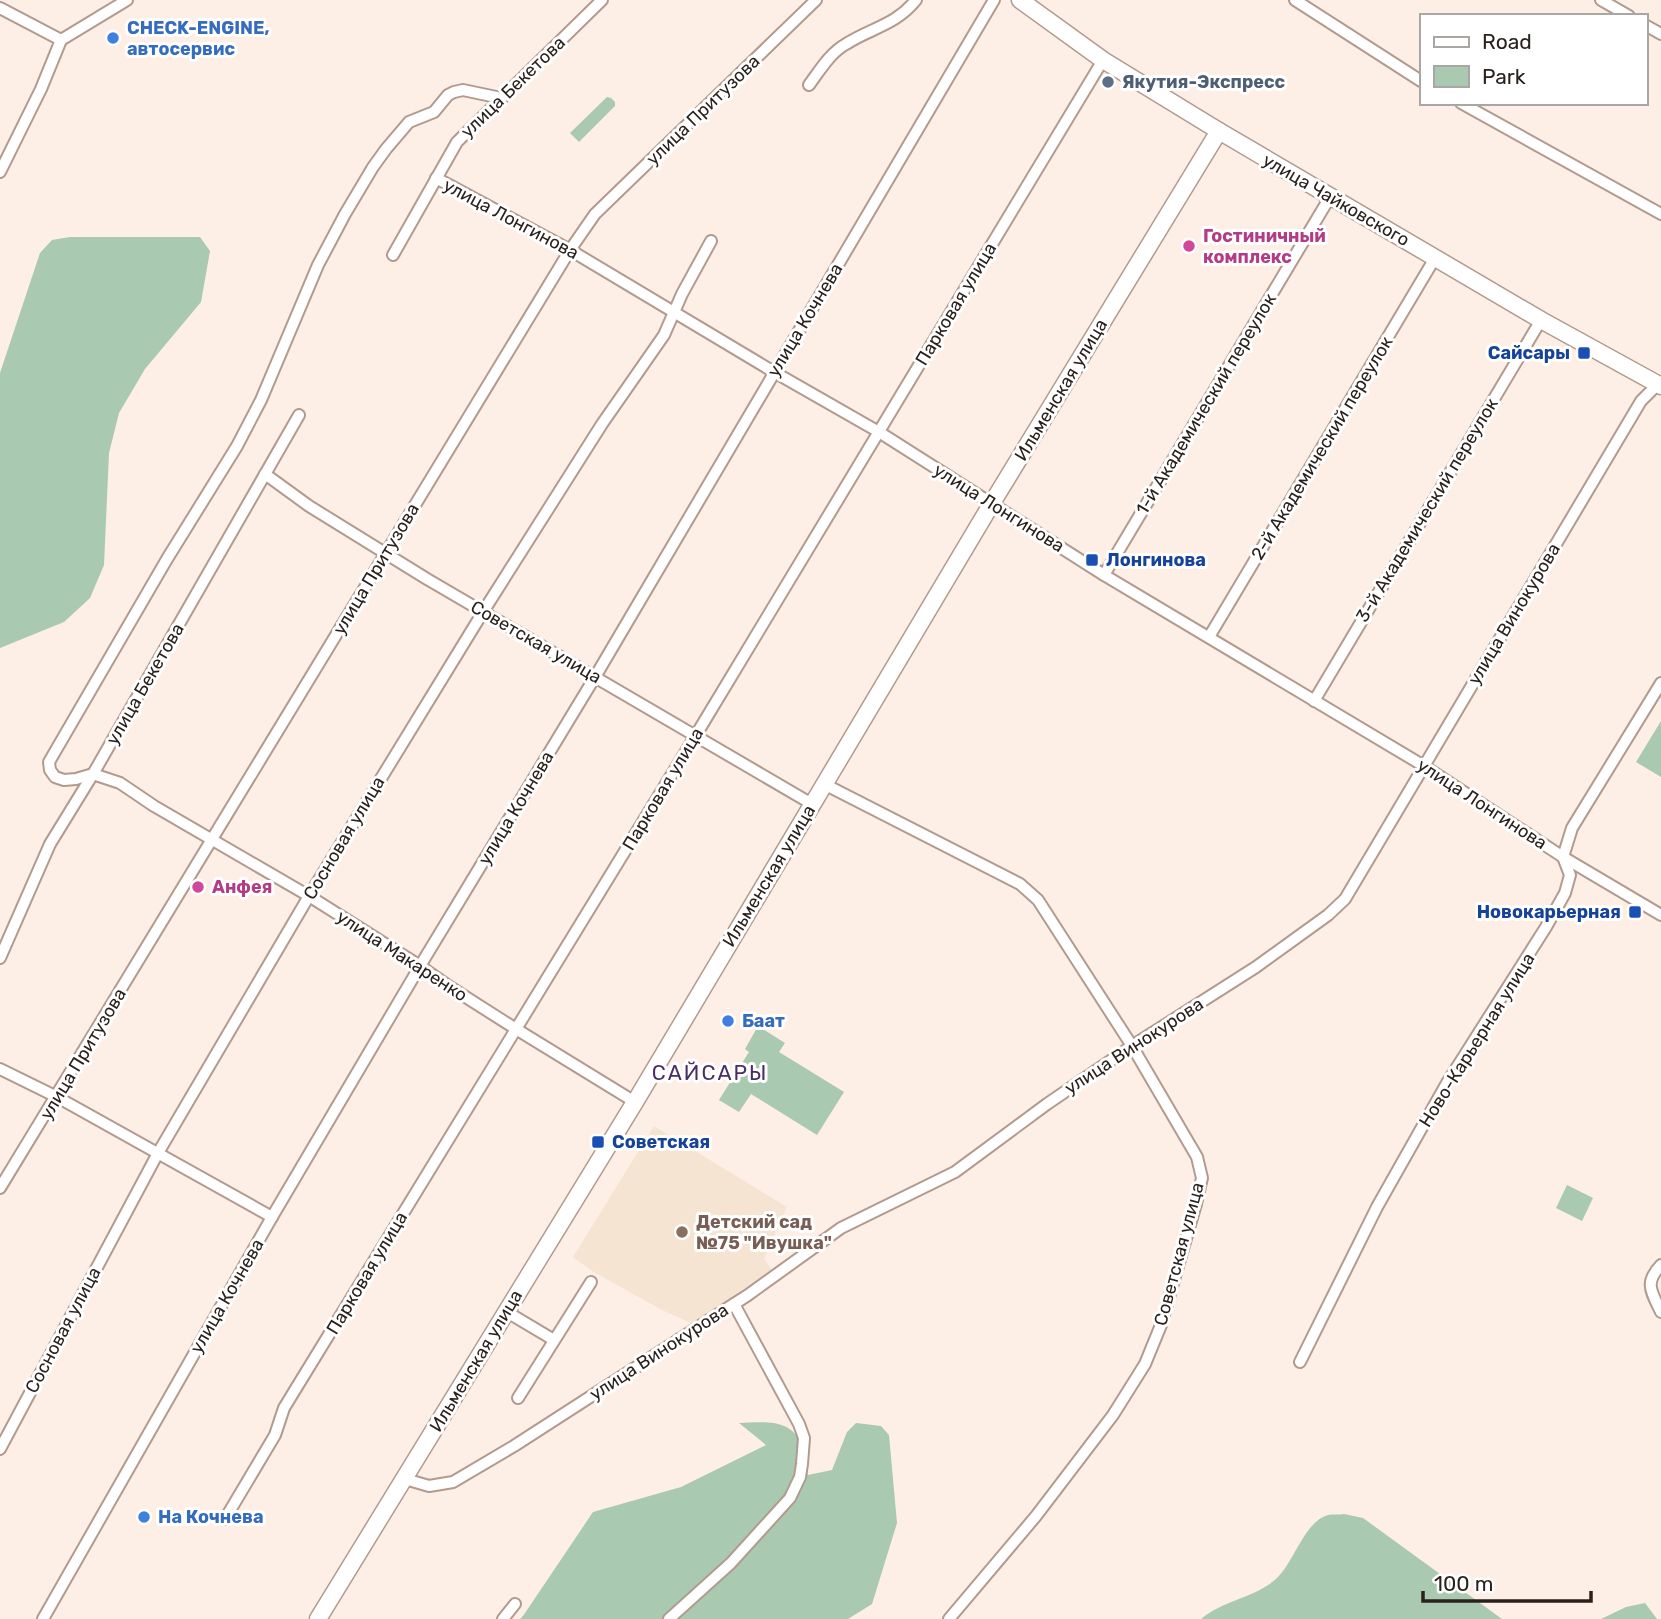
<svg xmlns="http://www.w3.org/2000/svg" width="1661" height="1619" font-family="Rubik,sans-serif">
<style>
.education{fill:#f6e4d3}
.green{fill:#a9c9b0}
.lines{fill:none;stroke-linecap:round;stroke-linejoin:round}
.minor-casing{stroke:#b29b8e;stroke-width:14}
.secondary-casing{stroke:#b29b8e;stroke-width:19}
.minor{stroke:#fff;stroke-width:10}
.secondary{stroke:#fff;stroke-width:16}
.shop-dot{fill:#3f7fe0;stroke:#fff;stroke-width:2.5}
.service-dot{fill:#5c6f8a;stroke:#fff;stroke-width:2.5}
.hotel-dot{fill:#d1479c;stroke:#fff;stroke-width:2.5}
.transit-dot{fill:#1a4fb4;stroke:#fff;stroke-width:2.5}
.education-dot{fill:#8d6e63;stroke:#fff;stroke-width:2.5}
.labels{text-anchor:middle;stroke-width:6;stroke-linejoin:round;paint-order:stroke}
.shop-label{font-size:18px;font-weight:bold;fill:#366cbe;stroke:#fff;text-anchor:start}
.service-label{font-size:18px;font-weight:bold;fill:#4e5e75;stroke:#fff;text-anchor:start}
.street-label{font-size:18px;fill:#2a211c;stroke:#fff}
.hotel-label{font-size:18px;font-weight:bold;fill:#b23c85;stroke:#fff;text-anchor:start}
.transit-label{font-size:18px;font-weight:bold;fill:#164399;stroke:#fff;text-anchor:end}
.education-label{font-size:18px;font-weight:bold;fill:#785e54;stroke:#fff;text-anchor:start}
.quarter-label{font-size:21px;letter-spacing:2px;fill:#4a2d67;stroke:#fff}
</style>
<rect width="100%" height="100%" fill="#fdeee6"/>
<polygon class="education" points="654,1126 787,1207 764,1259 772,1269 693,1324 662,1310 592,1271 573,1257"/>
<g class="green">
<polygon points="607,97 611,98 615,102 615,106 579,142 570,133"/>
<polygon points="70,237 200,237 210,251 201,302 145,369 119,413 109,453 104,565 90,598 64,622 0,648 0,373 40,253 52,240"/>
<polygon points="1661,721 1661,777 1636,762"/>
<polygon points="758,1026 785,1043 779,1052 844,1092 817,1135 751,1094 739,1112 719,1100 749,1052 745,1049"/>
<polygon points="1567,1185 1593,1198 1582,1221 1556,1208"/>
<path d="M739,1423C760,1423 789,1417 800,1442C804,1452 805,1465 808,1475L832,1470L847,1432L856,1423L881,1426L889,1435L897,1523L872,1604L848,1619H520L523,1616L593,1512L681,1487L766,1445Z"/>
<path d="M1344,1514L1363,1518L1502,1619H1201C1223,1600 1255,1598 1277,1578C1294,1562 1305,1521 1328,1515C1333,1514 1339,1515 1344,1514Z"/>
<polygon points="1645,1603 1657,1619 1601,1619 1626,1607"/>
</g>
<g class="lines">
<g class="minor-casing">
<g id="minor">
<polyline points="1295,0 1421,81"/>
<polyline points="1601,0 1629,16"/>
<polyline points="0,8 61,40 127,0"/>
<polyline points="1645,25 1661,34"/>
<path d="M809,85C820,70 830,53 846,44C871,28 896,25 916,0"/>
<polyline points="501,98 463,90 454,92 448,95 434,112 409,122 386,149 373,167 345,214 318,265 261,400 237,446 167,559 49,762 50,770 55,777 64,780 76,779 93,774 120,783 154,806 309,896 420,966 450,987 516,1029 635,1102"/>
<polyline points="1461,103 1661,214"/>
<polyline points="0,172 41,89 61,40"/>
<polyline points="436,178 570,250 774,372 879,432 1104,575 1424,766 1563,857 1661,915"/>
<polyline points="393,255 457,142 602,0"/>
<polyline points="265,474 309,506 427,579 812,804"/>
<polyline points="1104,575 1330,197"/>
<polyline points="1209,637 1435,258"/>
<polyline points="1314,701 1541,320"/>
<polyline points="824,784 1020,884 1038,900 1132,1046 1197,1157 1202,1178 1196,1204 1161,1325 1145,1364 1113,1415 1036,1516 949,1619"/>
<polyline points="0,958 50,844 93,774 299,415"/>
<polyline points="0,1069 57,1097 272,1217"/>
<polyline points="0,1188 570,250 595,214 816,0"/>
<path d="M1661,1265C1644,1283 1651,1291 1661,1312"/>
<polyline points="507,1312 554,1340"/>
<polyline points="1300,1362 1377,1207 1447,1083 1546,927 1565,893 1570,875 1563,857 1572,828 1661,683"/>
<polyline points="518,1398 591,1282"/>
<polyline points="0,1449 158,1153 309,896 483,612 602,424 664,335 682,294 711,241"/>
<polyline points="405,1479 429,1486 453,1482 514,1446 748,1295 841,1228 955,1172 1047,1104 1132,1046 1256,967 1328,915 1345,899 1641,401 1658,384"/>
<polyline points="225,1519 275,1435 284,1408 696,735 1103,60"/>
<polyline points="43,1619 272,1217 420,966 595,677 994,0"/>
<polyline points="503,1619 515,1604"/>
<polyline points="669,1619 731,1563 790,1498 800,1477 802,1464 804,1438 799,1424 734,1304"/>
</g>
</g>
<g class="secondary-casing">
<g id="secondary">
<polyline points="1020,0 1103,60 1219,131 1541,320 1661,386"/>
<polyline points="318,1619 635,1102 992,503 1219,131"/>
</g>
</g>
<use href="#minor" class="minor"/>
<use href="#secondary" class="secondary"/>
</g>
<g class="shop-dot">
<circle cx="113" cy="38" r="7"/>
<circle cx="728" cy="1021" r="7"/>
<circle cx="144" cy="1517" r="7"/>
</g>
<circle class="service-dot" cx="1108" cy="82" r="7"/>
<g class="hotel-dot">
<circle cx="1189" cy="246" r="7"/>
<circle cx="198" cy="887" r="7"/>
</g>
<g class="transit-dot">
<rect x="1577" y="346" width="14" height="14" rx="3.5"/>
<rect x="1085" y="553" width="14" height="14" rx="3.5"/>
<rect x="1628" y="905" width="14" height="14" rx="3.5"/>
<rect x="591" y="1135" width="14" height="14" rx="3.5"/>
</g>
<circle class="education-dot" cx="682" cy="1232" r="7"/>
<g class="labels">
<g class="shop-label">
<text x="127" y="34">CHECK-ENGINE,<tspan x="127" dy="21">автосервис</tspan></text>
<text x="742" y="1027">Баат</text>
<text x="158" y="1523">На Кочнева</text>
</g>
<g class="service-label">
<text x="1122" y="88">Якутия-Экспресс</text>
</g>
<g class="street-label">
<text transform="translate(513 87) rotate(-44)" y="6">улица Бекетова</text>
<text transform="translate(703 110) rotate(-44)" y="6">улица Притузова</text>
<text transform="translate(1336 200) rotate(30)" y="6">улица Чайковского</text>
<text transform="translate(511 219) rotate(28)" y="6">улица Лонгинова</text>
<text transform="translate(956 304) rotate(-59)" y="6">Парковая улица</text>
<text transform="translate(805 320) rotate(-59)" y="6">улица Кочнева</text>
<text transform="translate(1061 390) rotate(-59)" y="6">Ильменская улица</text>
<text transform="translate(1206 404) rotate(-59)" y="6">1-й Академический переулок</text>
<text transform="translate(1322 448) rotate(-59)" y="6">2-й Академический переулок</text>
<text transform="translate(999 508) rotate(32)" y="6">улица Лонгинова</text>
<text transform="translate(1427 510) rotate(-59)" y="6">3-й Академический переулок</text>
<text transform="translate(376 569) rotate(-59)" y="6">улица Притузова</text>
<text transform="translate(1514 614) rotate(-59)" y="6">улица Винокурова</text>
<text transform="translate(536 642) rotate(30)" y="6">Советская улица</text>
<text transform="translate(145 684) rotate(-60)" y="6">улица Бекетова</text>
<text transform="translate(663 789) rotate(-59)" y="6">Парковая улица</text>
<text transform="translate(1482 804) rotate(33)" y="6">улица Лонгинова</text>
<text transform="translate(516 808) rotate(-59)" y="6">улица Кочнева</text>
<text transform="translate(344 838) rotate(-59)" y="6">Сосновая улица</text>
<text transform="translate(769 876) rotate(-59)" y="6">Ильменская улица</text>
<text transform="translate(402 956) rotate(33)" y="6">улица Макаренко</text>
<text transform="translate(1477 1040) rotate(-58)" y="6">Ново-Карьерная улица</text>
<text transform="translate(1134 1046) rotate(-33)" y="6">улица Винокурова</text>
<text transform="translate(83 1054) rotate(-59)" y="6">улица Притузова</text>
<text transform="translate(1179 1254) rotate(-75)" y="6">Советская улица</text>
<text transform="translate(367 1273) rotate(-59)" y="6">Парковая улица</text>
<text transform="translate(227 1296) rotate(-60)" y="6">улица Кочнева</text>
<text transform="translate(63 1330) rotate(-62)" y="6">Сосновая улица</text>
<text transform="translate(659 1352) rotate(-33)" y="6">улица Винокурова</text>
<text transform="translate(476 1361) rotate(-59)" y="6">Ильменская улица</text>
</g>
<g class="hotel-label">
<text x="1203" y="242">Гостиничный<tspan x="1203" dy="21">комплекс</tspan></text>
<text x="212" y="893">Анфея</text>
</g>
<g class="transit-label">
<text x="1570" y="359">Сайсары</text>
<text x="1106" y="566" text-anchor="start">Лонгинова</text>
<text x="1621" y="918">Новокарьерная</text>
<text x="612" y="1148" text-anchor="start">Советская</text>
</g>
<g class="education-label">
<text x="696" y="1228">Детский сад<tspan x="696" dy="21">№75 "Ивушка"</tspan></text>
</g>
<g class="quarter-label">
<text x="710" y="1080">САЙСАРЫ</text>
</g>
</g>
<rect x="1420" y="14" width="228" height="91" fill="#ffffff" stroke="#aaa6a4" stroke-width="2"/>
<rect x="1434" y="37" width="35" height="10" fill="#ffffff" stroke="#aaa6a4" stroke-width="2"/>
<text x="1482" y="49" font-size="21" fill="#2a211c">Road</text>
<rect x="1434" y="66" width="35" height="21" fill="#a9c9b0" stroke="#aaa6a4" stroke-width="2"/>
<text x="1482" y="84" font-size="21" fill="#2a211c">Park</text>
<path d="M1423 1591v10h168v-10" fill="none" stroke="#2a211c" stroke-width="3.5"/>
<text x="1434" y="1591" font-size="21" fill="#2a211c" stroke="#ffffff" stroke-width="5" paint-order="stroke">100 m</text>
</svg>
